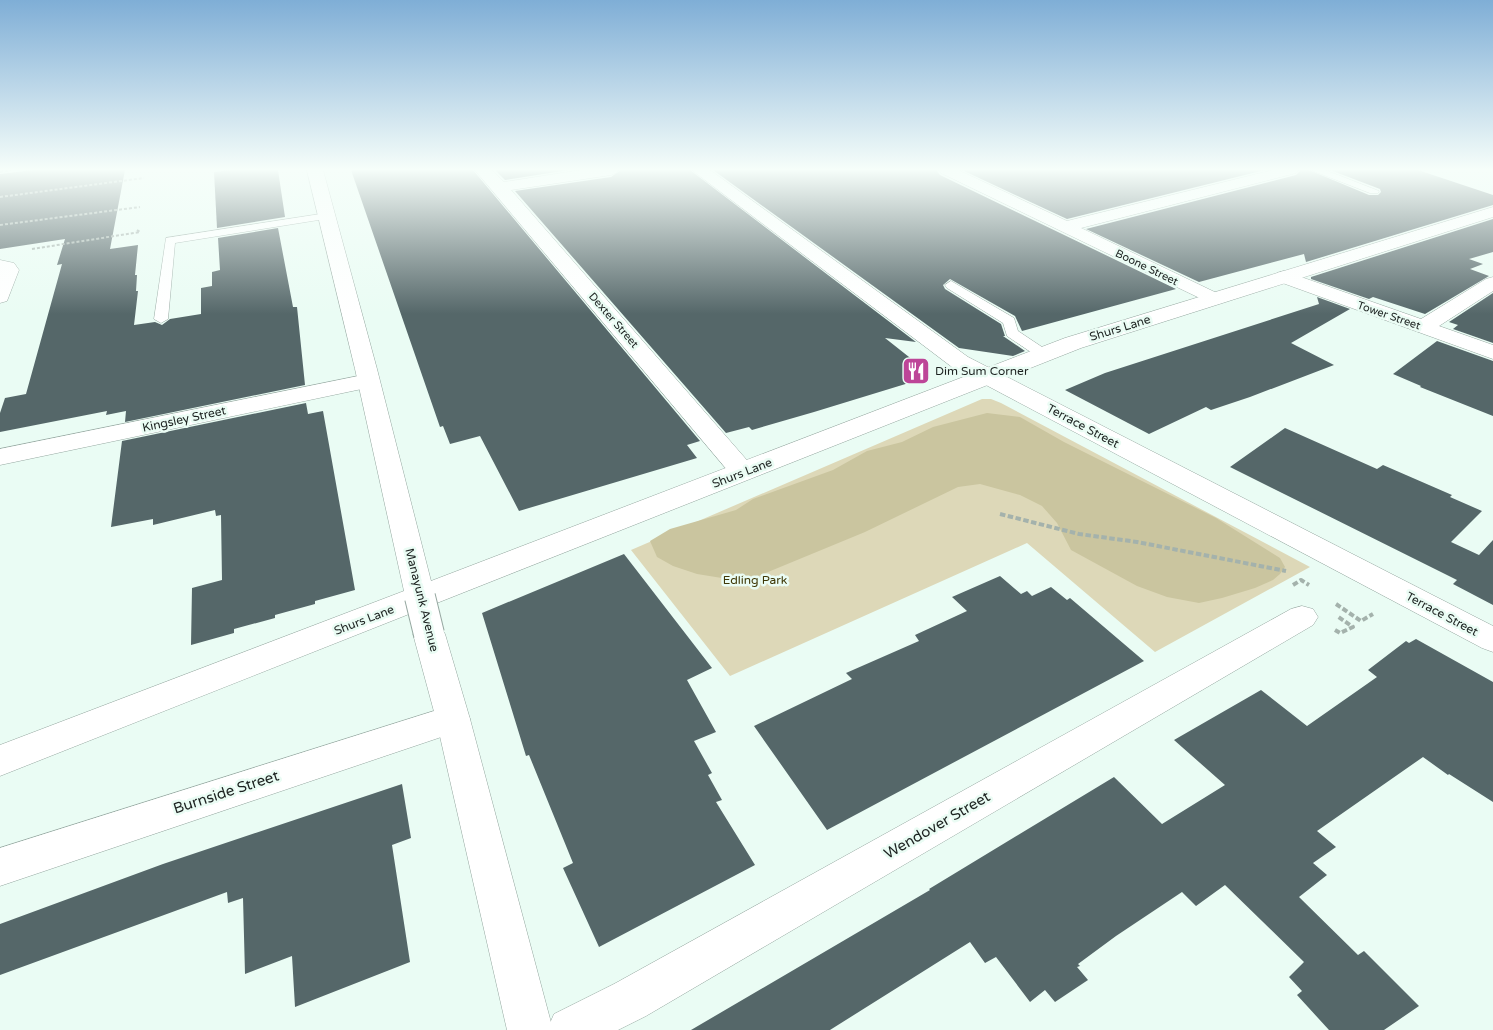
<svg xmlns="http://www.w3.org/2000/svg" width="1493" height="1030" font-family="'Varela Round',sans-serif">
<style>
.green{fill:#ddd8b8}
.forest{fill:#cac59f}
.building{fill:#556769}
.lines{fill:none;stroke-linecap:round;stroke-linejoin:round}
.lane-casing{stroke:#95a7a0;stroke-width:1}
.street-casing{stroke:#95a7a0;stroke-width:1}
.secondary-casing{stroke:#95a7a0;stroke-width:1}
.path-far1{stroke:#a4b2ac;stroke-width:2;stroke-dasharray:3 2;stroke-linecap:butt}
.path{stroke:#a4b2ac;stroke-width:4;stroke-dasharray:5.5 2.5;stroke-linecap:butt}
.lane{fill:#fff;fill-rule:evenodd}
.street{fill:#fff;fill-rule:evenodd}
.secondary{fill:#fff;fill-rule:evenodd}
.secondary-bridge-casing{stroke:#95a7a0;stroke-width:32;stroke-linecap:butt}
.secondary-bridge{stroke:#fff;stroke-width:30}
.labels{text-anchor:middle;stroke-width:5;stroke-linejoin:round;paint-order:stroke}
.far-street-label{font-size:11px;fill:#1c2220;stroke:#eafcf4}
.street-label{font-size:12px;fill:#1c2220;stroke:#eafcf4}
.poi-label{font-size:12px;fill:#1c2220;stroke:#eafcf4;text-anchor:start}
.park-label{font-size:12px;fill:#3e3706;stroke:#eafcf4}
.near-street-label{font-size:15px;fill:#1c2220;stroke:#eafcf4}
</style>
<rect width="100%" height="100%" fill="#eafcf4"/>
<polygon class="green" points="982,399 991,399 1001,403 1310,567 1155,652 1027,543 730,676 631,550"/>
<polygon class="forest" points="987,413 1020,417 1064,442 1216,518 1280,558 1285,567 1280,574 1273,580 1255,588 1222,598 1199,603 1167,597 1137,586 1071,550 1057,523 1042,506 1020,495 980,484 958,487 865,532 756,577 728,579 697,574 673,566 657,557 650,541 670,529 736,510 753,499 833,470 867,451 902,442 933,427"/>
<g class="building">
<polygon points="33,170 125,170 110,249 138,245 135,275 137,275 136,291 138,291 134,325 155,322 162,325 170,319 201,314 201,288 212,286 212,272 220,270 218,238 278,228 293,307 297,307 305,385 125,422 126,411 106,415 107,411 0,432 0,413 5,398 26,394 62,264 57,265 65,239 0,249 0,174"/>
<polygon points="232,170 278,170 285,217 217,228 214,172"/>
<polygon points="351,170 473,170 700,441 687,445 697,458 519,511 480,436 450,444 443,426 440,427"/>
<polygon points="495,170 569,170 505,180"/>
<polygon points="621,170 690,170 916,342 885,338 928,372 925,373 927,374 909,379 912,382 814,412 752,430 749,427 726,433 515,191 611,177"/>
<polygon points="713,170 936,170 940,175 1176,289 1022,331 1015,316 950,279 943,285 945,289 1001,324 1005,336 1003,336 1025,351 1013,356 959,348"/>
<polygon points="962,170 1265,170 1067,219"/>
<polygon points="1301,170 1309,170 1369,195 1378,195 1381,192 1380,189 1330,170 1418,170 1493,195 1493,205 1306,262 1304,254 1199,282 1086,229 1296,175"/>
<polygon points="1493,219 1493,252 1469,259 1483,264 1470,269 1489,276 1425,314 1373,297 1369,299 1311,279 1311,277"/>
<polygon points="1493,293 1493,343 1453,329 1458,325 1449,322"/>
<polygon points="1317,297 1350,309 1291,343 1334,365 1250,397 1211,410 1206,407 1149,434 1065,390 1105,373 1319,304"/>
<polygon points="1437,341 1493,361 1493,416 1420,387 1421,386 1393,374"/>
<polygon points="306,403 308,414 323,411 355,590 315,601 315,604 275,615 275,618 234,629 234,633 191,645 192,588 222,580 221,515 216,516 215,510 153,525 153,519 111,527 122,441"/>
<polygon points="1285,428 1377,469 1383,465 1452,495 1450,497 1482,511 1451,542 1479,555 1493,540 1493,605 1453,584 1457,580 1230,467"/>
<polygon points="624,554 712,668 687,680 716,732 694,741 712,773 708,775 722,800 716,802 755,865 599,947 563,868 573,863 529,755 526,756 482,613"/>
<polygon points="1000,576 1021,594 1027,591 1032,596 1051,587 1067,600 1070,598 1144,661 827,830 754,726 852,679 846,673 919,641 915,635 967,611 952,597"/>
<polygon points="1416,639 1493,682 1493,802 1449,774 1448,775 1423,757 1317,831 1336,847 1313,863 1327,875 1299,897 1358,955 1364,951 1419,1006 1384,1030 1329,1030 1297,995 1302,991 1289,977 1304,962 1225,885 1196,906 1182,892 1116,936 1078,964 1080,966 1077,967 1088,980 1055,1002 1045,990 1030,1002 996,957 985,963 970,942 830,1030 691,1030 930,890 929,889 1114,777 1162,824 1225,785 1174,740 1261,690 1307,726 1377,677 1368,670 1406,641 1409,643"/>
<polygon points="402,784 411,838 392,845 410,962 295,1007 292,956 245,974 243,898 228,903 227,892 0,975 0,924 163,864"/>
</g>
<g class="lines">
<g class="lane-casing">
<g id="lane">
<polygon points="1311,170 1325,170 1379,191 1378,193 1370,193"/>
<polygon points="327,213 331,214 332,216 331,218 175,243 168,319 161,323 154,319 166,238"/>
<polygon points="951,281 1014,318 1018,331 1048,351 1050,354 1048,357 1038,357 1007,336 1003,323 947,288 945,285"/>
</g>
</g>
<g class="street-casing">
<g id="street">
<polygon points="475,170 492,170 504,182 581,170 619,170 616,173 611,175 511,190 752,466 756,472 752,478 743,480 734,478"/>
<polygon points="692,170 710,170 968,357 1493,626 1493,652 1482,648 952,367"/>
<polygon points="938,170 958,170 1067,221 1273,170 1299,170 1296,173 1081,228 1221,295 1224,299 1221,303 1214,305 941,173"/>
<polygon points="0,260 14,263 19,270 7,301 0,303"/>
<polygon points="1284,271 1421,319 1486,279 1493,277 1493,291 1439,326 1493,345 1493,359 1277,281 1274,277 1277,273"/>
<polygon points="368,374 376,376 379,381 376,386 0,465 0,449"/>
<polygon points="1302,606 1313,609 1318,617 1313,625 646,1016 618,1030 547,1030 554,1014 614,984 1291,609"/>
<polygon points="453,705 465,709 470,719 465,729 0,886 0,848"/>
</g>
</g>
<g class="secondary-casing">
<g id="secondary">
<polygon points="307,170 323,170 377,369 431,581 1065,338 1493,207 1493,217 1081,348 0,776 0,745 404,591 355,369"/>
<polygon points="429,622 440,626 445,634 470,719 553,1030 507,1030 436,719 413,634 418,626"/>
</g>
</g>
<g class="path-far1">
<polyline points="0,172 11,170"/>
<polyline points="0,197 144,178"/>
<polyline points="0,225 140,207"/>
<polyline points="32,249 140,232 137,230"/>
</g>
<g class="path">
<polyline points="1000,514 1079,534 1137,542 1286,571"/>
<polyline points="1293,585 1301,580 1309,585"/>
<polyline points="1336,604 1361,621 1373,614"/>
<polyline points="1335,630 1340,633 1353,627 1337,616"/>
</g>
<use href="#lane" class="lane"/>
<use href="#street" class="street"/>
<use href="#secondary" class="secondary"/>
<g class="secondary-bridge-casing">
<polyline id="secondary-bridge" points="420,597 429,634"/>
</g>
<use href="#secondary-bridge" class="secondary-bridge"/>
</g>
<linearGradient id="sky" x2="0" y2="1"><stop stop-color="#7faed6"/><stop offset="0.54" stop-color="#f6fefa"/><stop offset="1" stop-color="#f6fefa" stop-opacity="0"/></linearGradient>
<rect width="1493" height="314" fill="url(#sky)"/>
<defs>
<g id="restaurant-square" transform="scale(1.4375)"><rect x="-9" y="-9" width="18" height="18" rx="4" fill="#bd4598" stroke="#eafcf4"/><path d="M-5-6h1v4h1v-4h1v4h1v-4h1v5L-1.5 .5V6h-2V.5L-5-1ZM5-6V6H3V1.5H1.5Q1.5-4 5-6Z" fill="#fff"/></g>
</defs>
<g fill-rule="evenodd">
<use href="#restaurant-square" x="916" y="371"/>
</g>
<g class="labels">
<g class="far-street-label">
<text transform="translate(1147 267) rotate(26)" y="4">Boone Street</text>
<text transform="translate(1389 315) rotate(19)" y="4">Tower Street</text>
<text transform="translate(614 320) rotate(49)" y="4">Dexter Street</text>
</g>
<g class="street-label">
<text transform="translate(1120 328) rotate(-17)" y="4">Shurs Lane</text>
<text transform="translate(184 419) rotate(-12)" y="4">Kingsley Street</text>
<text transform="translate(1083 426) rotate(28)" y="4">Terrace Street</text>
<text transform="translate(742 473) rotate(-21)" y="4">Shurs Lane</text>
<text transform="translate(422 600) rotate(76)" y="4">Manayunk Avenue</text>
<text transform="translate(1442 614) rotate(28)" y="4">Terrace Street</text>
<text transform="translate(364 620) rotate(-21)" y="4">Shurs Lane</text>
</g>
<g class="poi-label">
<text x="935" y="375">Dim Sum Corner</text>
</g>
<g class="park-label">
<text x="755" y="584">Edling Park</text>
</g>
<g class="near-street-label">
<text transform="translate(226 792) rotate(-18)" y="5">Burnside Street</text>
<text transform="translate(937 825) rotate(-30)" y="5">Wendover Street</text>
</g>
</g>
</svg>
